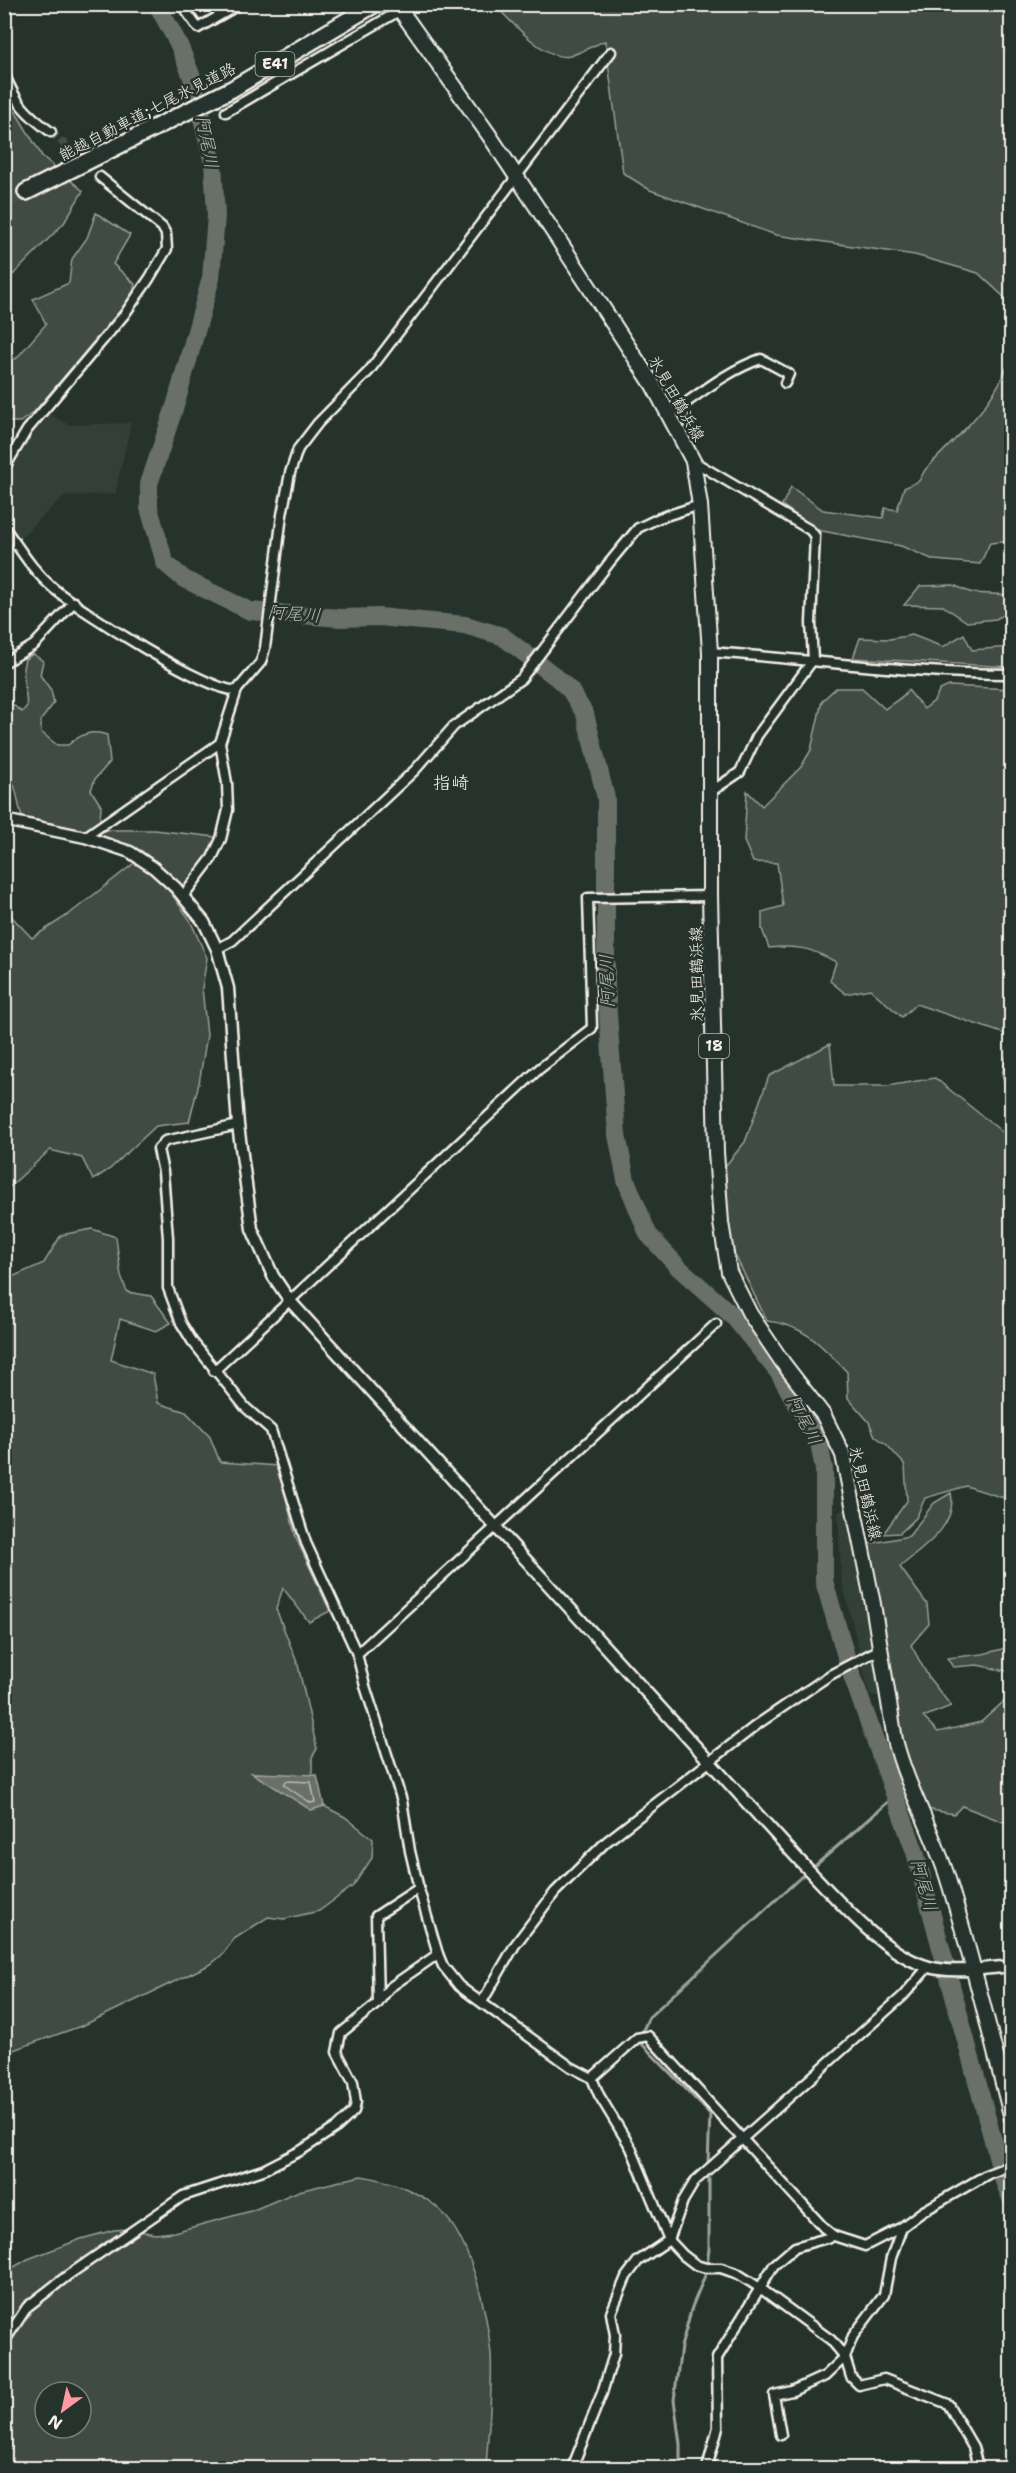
<svg xmlns="http://www.w3.org/2000/svg" width="1016" height="2473" font-family="'Shantell Sans','Klee One',sans-serif">
<style>
.built{fill:#333f39}
.green{fill:#414b45;stroke:#9a9e96;stroke-width:1.5;fill-rule:evenodd}
.water{fill:#676f68;stroke:#9fa39b;stroke-width:1.5}
.lines{fill:none;stroke-linecap:round;stroke-linejoin:round}
.shore{stroke:#bcbdb5;stroke-width:1.5}
.stream{stroke:#9fa39b;stroke-width:3}
.river{stroke:#676f68;stroke-width:18}
.minor-tunnel{stroke:#455049;stroke-width:8;stroke-dasharray:8 4;stroke-linecap:butt}
.motorway-tunnel{stroke:#455049;stroke-width:15;stroke-dasharray:15 8;stroke-linecap:butt}
.minor-casing{stroke:#f4f1e8;stroke-width:13}
.tertiary-casing{stroke:#f4f1e8;stroke-width:15}
.primary-casing{stroke:#f4f1e8;stroke-width:18}
.motorway-casing{stroke:#f4f1e8;stroke-width:20}
.minor{stroke:#26332d;stroke-width:8}
.tertiary{stroke:#26332d;stroke-width:10}
.primary{stroke:#26332d;stroke-width:14}
.motorway{stroke:#26332d;stroke-width:15}
.labels{text-anchor:middle;stroke-width:5;stroke-linejoin:round;paint-order:stroke}
.shield{fill:#26332d;stroke:#b6b8b0;stroke-width:1.5}
.shield-label{font-size:15px;font-weight:bold;fill:#f4f1e8}
.street-label{font-size:16px;fill:#f4f1e8;stroke:#26332d}
.water-label{font-size:18px;font-style:italic;fill:#bcbdb5;stroke:#26332d}
.neighbourhood-label{font-size:18px;fill:#f4f1e8;stroke:#26332d}
</style>
<rect width="100%" height="100%" fill="#26332d"/>
<filter id="ink" filterUnits="userSpaceOnUse"><feTurbulence type="fractalNoise" baseFrequency=".0167" numOctaves="2"/><feDisplacementMap in="SourceGraphic" scale="12" xChannelSelector="R" yChannelSelector="G"/><feConvolveMatrix kernelMatrix="1 2 1 2 8 2 1 2 1" color-interpolation-filters="sRGB"/></filter>
<g filter="url(#ink)">
<g class="built">
<polygon points="50,414 69,425 131,423 115,494 64,496 18,540 5,517 5,479 18,451"/>
<polygon points="848,1508 865,1592 881,1696 870,1696 841,1576 838,1512"/>
</g>
<g class="green">
<path d="M495,5H1011V325L1005,298L978,273L915,255L776,235L650,190L623,173L605,41C594,45 582,52 570,56C547,62 510,21 495,5Z"/>
<polygon points="4,85 15,111 42,156 83,191 64,223 5,283"/>
<polygon points="96,213 130,235 113,264 135,284 132,297 34,412 20,422 5,422 5,356 16,359 46,324 33,299 69,283 72,259 87,238"/>
<path d="M1011,355V541L990,543L980,564L934,560L901,546L817,530L782,505L791,487L823,510L883,518L885,508L897,510L904,488L919,481L925,470C959,434 997,404 1011,355Z"/>
<polygon points="953,585 972,593 1011,595 1011,611 996,619 967,622 943,606 904,605 920,586"/>
<polygon points="964,634 972,650 1011,647 1011,667 853,658 860,638 890,639 912,635 943,647"/>
<path d="M33,654L43,661L40,675L51,690L54,703L41,720V732L57,745H68C80,735 91,729 107,735L110,762L95,779L91,790L101,806L100,821L87,831L22,817C18,806 18,792 12,781L5,780L4,698L22,712L27,706L23,668L25,659Z"/>
<path d="M949,686L1011,689V1036L916,1004L902,1017L870,989L846,994L830,981L836,962C810,948 798,945 769,948L762,929V912L783,906L777,863L753,862L744,841L747,791L762,806L801,767L811,750L822,701L836,688H862L885,709C893,702 902,699 908,690L924,709L934,701L940,690Z"/>
<path d="M103,830H154L216,837C208,856 200,874 182,886L142,851L97,834Z"/>
<polygon points="137,861 163,882 190,920 207,958 202,988 207,1035 199,1083 189,1122 156,1126 110,1169 93,1180 82,1158 50,1150 5,1191 4,915 10,915 32,938 68,915"/>
<polygon points="1011,1038 1011,1108 1002,1074"/>
<path d="M830,1044L834,1086H887L935,1078L1011,1139V1497L1007,1499L966,1486L925,1498L916,1518L900,1533L883,1534L907,1501L905,1465L887,1445L875,1436L869,1422L848,1398L847,1372C822,1346 805,1325 767,1321L733,1251L721,1171L745,1142L769,1076Z"/>
<polygon points="92,1229 116,1237 121,1276 127,1292 151,1296 171,1323 156,1331 120,1319 111,1360 153,1374 158,1403 186,1412 210,1437 220,1462 278,1466 296,1538 330,1611 309,1622 283,1588 276,1609 298,1665 317,1749 312,1757 312,1776 253,1773 311,1810 324,1806 345,1817 373,1839 372,1858 353,1886 319,1911 284,1919 268,1917 234,1939 222,1955 211,1964 84,2025 5,2053 5,1280 44,1263 61,1235"/>
<path d="M951,1493C958,1526 922,1548 900,1567L927,1604L929,1624L911,1645L929,1678L951,1706L923,1717L938,1732L981,1722L1011,1695V1825L962,1806L954,1814L926,1809L907,1757L889,1677L868,1544L909,1536L934,1503Z"/>
<polygon points="1010,1647 1011,1672 977,1665 953,1667 947,1658 983,1654"/>
<path d="M361,2176C387,2180 411,2188 433,2204C470,2231 487,2311 491,2354C493,2390 488,2432 486,2468H5V2272L28,2259L81,2239L114,2230L128,2229L155,2234L174,2232L251,2211L299,2191ZM45,2392H81V2428H45Z"/>
</g>
<polygon class="water" points="252,1773 317,1775 324,1806 311,1810"/>
<g class="lines">
<polygon class="shore" points="286,1781 311,1782 315,1802 311,1803 284,1785"/>
<g class="stream">
<polyline points="816,1865 896,1795"/>
<polyline points="643,2030 649,2017 803,1875"/>
<polyline points="640,2042 710,2114 708,2162"/>
<polyline points="680,2468 680,2444 674,2400 681,2347 692,2307 706,2273 709,2249 709,2178"/>
</g>
<g class="river">
<polyline points="157,4 179,45 192,77 213,163 216,216 211,278 176,403 149,484 149,508 165,563 184,579 250,611 340,618 379,617 465,625 502,636 556,677 570,690 585,714 606,798 606,987 617,1135 626,1180 648,1234 678,1267 733,1316 779,1373 819,1443 824,1469 824,1581 850,1670 915,1852 1004,2181 1012,2201"/>
<polyline points="1011,2468 1012,2449"/>
</g>
<polyline class="minor-tunnel" points="51,132 100,177"/>
<polyline class="motorway-tunnel" points="4,202 26,192"/>
<g class="minor-casing">
<g id="minor">
<polyline points="181,4 198,28 240,4"/>
<path d="M4,73C16,103 25,113 51,132"/>
<polyline points="226,112 411,4"/>
<path d="M670,414C698,395 728,370 761,359L789,374L785,383"/>
<polyline points="693,461 810,530 815,536 811,623 813,660 757,736 740,772 709,793"/>
<polyline points="4,469 27,430 124,315 149,279 167,249 166,234 162,227 100,177"/>
<path d="M4,527C20,549 32,570 53,588C78,609 210,694 237,690"/>
<path d="M710,652C810,659 911,674 1012,674"/>
<polyline points="4,663 34,645 74,602"/>
<polyline points="85,837 220,743"/>
<polyline points="184,895 212,858 221,839 228,810 227,783 220,743 237,690 261,662 265,648 282,515 290,473 298,449 318,423 369,371 611,52"/>
<polyline points="217,949 232,941 415,770 454,726 521,679 609,563 638,528 659,518 700,505"/>
<polyline points="238,1125 165,1141 158,1149 163,1172 168,1238 168,1288 181,1323 192,1341 245,1407 271,1430 306,1543 357,1654 365,1686 402,1801 410,1851 420,1893 438,1954 443,1966 459,1986 471,1995 571,2067 592,2078 599,2095 631,2148 669,2240 683,2255 696,2265 706,2268 721,2268 738,2274 760,2288 831,2340 845,2357 851,2377 859,2385 884,2379 948,2404 973,2447 978,2468"/>
<polyline points="214,1371 539,1069 592,1028 588,898 710,896"/>
<polyline points="357,1654 716,1324"/>
<polyline points="482,2002 515,1945 555,1892 606,1842 758,1724 830,1675 880,1649"/>
<polyline points="378,2003 376,1916 419,1888"/>
<polyline points="592,2078 637,2038 648,2036 824,2228 834,2236 865,2246 902,2227 922,2212 988,2174 1012,2165"/>
<polyline points="4,2342 27,2307 67,2276 183,2196 263,2170 302,2150 337,2127 354,2111 356,2102 353,2082 337,2052 341,2033 378,2003 389,1988 438,1954"/>
<polyline points="781,2435 774,2395 792,2391 825,2376 845,2357 853,2336 884,2295 891,2258 902,2227"/>
<polyline points="572,2468 602,2393 614,2354 615,2335 611,2313 626,2277 638,2261 669,2240 683,2201 695,2181 903,1996 928,1967"/>
<polyline points="707,2468 718,2427 717,2358 774,2265 795,2247 834,2236"/>
</g>
</g>
<g class="tertiary-casing">
<path id="tertiary" d="M4,820L85,837L130,852L154,868L176,888L204,922L217,949L228,988L238,1125L252,1229L273,1276L290,1301L799,1860C834,1895 880,1953 929,1967C952,1974 988,1968 1012,1966"/>
</g>
<g class="primary-casing">
<path id="primary" d="M396,4L489,135L556,236L653,385L693,461L700,505L710,652V896L716,1152L721,1223L729,1272L750,1314L783,1363L824,1416L843,1455L873,1604L895,1740C907,1787 932,1830 947,1876C972,1956 991,2038 1012,2119"/>
</g>
<g class="motorway-casing">
<polyline id="motorway" points="26,192 232,89 375,4"/>
</g>
<use href="#minor" class="minor"/>
<use href="#tertiary" class="tertiary"/>
<use href="#primary" class="primary"/>
<use href="#motorway" class="motorway"/>
</g>
</g>
<g class="labels">
<g class="shield">
<rect x="255.5" y="52" width="39" height="24" rx="4.5"/>
<rect x="699" y="1034" width="30" height="24" rx="4.5"/>
</g>
<g class="shield-label">
<text x="275" y="69">E41</text>
<text x="714" y="1051">18</text>
</g>
<g class="street-label">
<text transform="translate(147 111) rotate(-27)" y="6">能越自動車道;七尾氷見道路</text>
<text transform="translate(677 398) rotate(60)" y="6">氷見田鶴浜線</text>
<text transform="translate(696 974) rotate(-91)" y="6">氷見田鶴浜線</text>
<text transform="translate(866 1493) rotate(77)" y="6">氷見田鶴浜線</text>
</g>
<g class="water-label">
<text transform="translate(207 142) rotate(79)" y="6">阿尾川</text>
<text transform="translate(294 614) rotate(4)" y="6">阿尾川</text>
<text transform="translate(607 981) rotate(-92)" y="6">阿尾川</text>
<text transform="translate(804 1420) rotate(63)" y="6">阿尾川</text>
<text transform="translate(924 1885) rotate(74)" y="6">阿尾川</text>
</g>
<g class="neighbourhood-label">
<text x="451" y="789">指崎</text>
</g>
</g>
<rect width="1016" height="2473" fill="none" stroke="#26332d" stroke-width="24"/>
<rect x="12" y="12" width="992" height="2449" fill="none" stroke="#f4f1e8" stroke-width="2" filter="url(#ink)"/>
<g transform="translate(63 2410) rotate(213)"><circle r="28" fill="#26332d" stroke="#787f78" stroke-width="1.5"/>
<path d="M0-4.5L10 22L0 15L-10 22Z" fill="#ff9aa2"/>
<text y="-9" font-size="16" font-weight="bold" text-anchor="middle" fill="#f4f1e8">N</text>
</g>
</svg>
